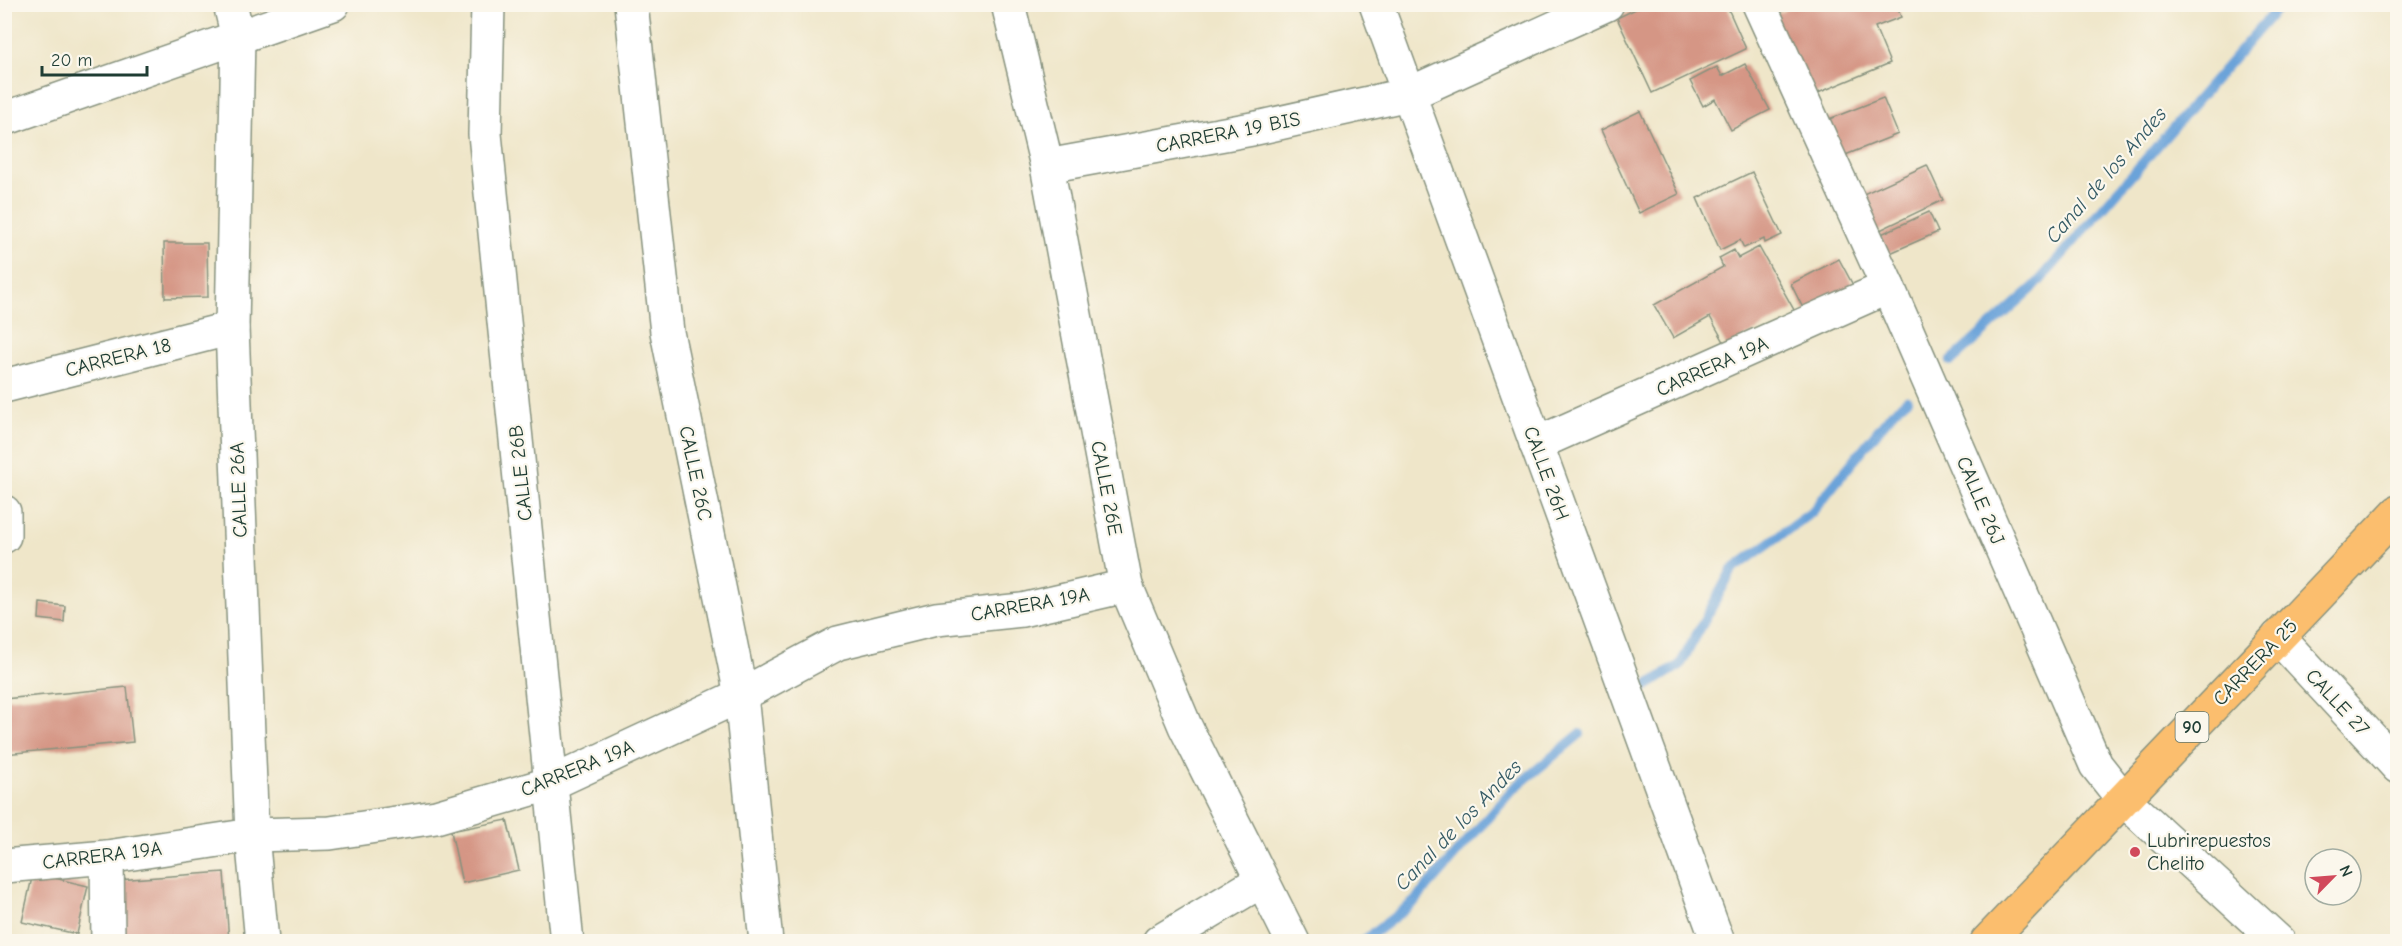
<svg xmlns="http://www.w3.org/2000/svg" width="2402" height="946" font-family="'Comic Neue',sans-serif">
<style>
.lines{fill:none;stroke-linecap:round;stroke-linejoin:round}
.stream{stroke:#6ba3d9;stroke-width:10}
.building{fill:#d59685}
.minor-casing{stroke:#87927e;stroke-width:36}
.major-casing{stroke:#87927e;stroke-width:36}
.minor{stroke:#fff;stroke-width:33}
.major{stroke:#fbbe6e;stroke-width:33}
.poi-dot{fill:#d1495b;stroke:#fbf7ec;stroke-width:2}
.labels{text-anchor:middle;stroke-width:4.5;stroke-linejoin:round;paint-order:stroke}
.shield{fill:#fbf7ec;stroke:#61756b;stroke-width:1.5}
.shield-label{font-size:18px;font-weight:bold;fill:#1f3d34}
.street-label{font-size:20px;fill:#1f3d34;stroke:#fbf7ec}
.poi-label{font-size:20px;fill:#1f3d34;stroke:#fbf7ec;text-anchor:start}
.water-label{font-size:21px;font-style:italic;fill:#365c66;stroke:#fbf7ec}
</style>
<rect width="100%" height="100%" fill="#fbf7ec"/>
<filter id="ink" filterUnits="userSpaceOnUse"><feTurbulence type="fractalNoise" baseFrequency=".0167" numOctaves="2"/><feDisplacementMap in="SourceGraphic" scale="12" xChannelSelector="R" yChannelSelector="G"/><feConvolveMatrix kernelMatrix="1 2 1 2 8 2 1 2 1" color-interpolation-filters="sRGB"/></filter>
<filter id="wash" filterUnits="userSpaceOnUse"><feTurbulence type="fractalNoise" baseFrequency=".008" numOctaves="4" result="noise"/><feDisplacementMap in="SourceGraphic" scale="24" xChannelSelector="R" yChannelSelector="G"/><feGaussianBlur stdDeviation="1.35" result="paint"/><feColorMatrix in="noise" values="0 0 0 0 0 0 0 0 0 0 0 0 0 0 0 0 0 1.4 0 .05"/><feComposite in="paint" operator="in"/></filter>
<g filter="url(#wash)">
<rect width="100%" height="100%" fill="#efe6c9"/>
<g class="lines">
<g class="stream">
<polyline points="1951,361 2035,286 2281,4"/>
<polyline points="1632,695 1680,665 1732,570 1812,512 1893,412 1907,400"/>
<polyline points="1362,942 1414,902 1512,790 1580,734"/>
</g>
</g>
<g id="blocks">
<g class="building">
<polygon points="1646,4 1726,4 1746,49 1652,93 1617,18"/>
<polygon points="1799,4 1896,4 1901,17 1875,27 1890,63 1806,98 1771,16"/>
<polygon points="1745,64 1770,110 1731,130 1715,99 1703,106 1690,81 1717,67 1722,76"/>
<polygon points="1883,98 1898,134 1838,158 1824,121"/>
<polygon points="1640,111 1679,194 1639,213 1601,130"/>
<polygon points="1927,165 1943,200 1876,232 1859,196"/>
<polygon points="1752,172 1782,235 1765,243 1764,239 1744,248 1740,240 1720,250 1697,198"/>
<polygon points="1929,212 1938,232 1888,254 1879,235"/>
<polygon points="164,243 207,243 208,297 165,298"/>
<polygon points="1759,247 1794,310 1727,347 1710,317 1673,338 1654,305 1723,267 1719,258 1734,250 1738,258"/>
<polygon points="1839,259 1854,287 1805,312 1791,284"/>
<polygon points="40,603 65,606 64,622 39,619"/>
<polygon points="127,687 133,742 4,754 4,699"/>
<polygon points="507,820 519,870 462,883 451,831"/>
<polygon points="224,872 229,942 123,942 118,880"/>
<polygon points="33,873 88,886 77,934 22,922"/>
</g>
</g>
</g>
<g filter="url(#ink)">
<use href="#blocks" fill-opacity="0" stroke="#87927e" stroke-width="1.5"/>
<g class="lines">
<g class="minor-casing">
<g id="minor">
<polyline points="230,4 238,37 232,328 252,835 262,942"/>
<polyline points="488,4 485,134 567,942"/>
<polyline points="631,4 667,332 741,695 766,942"/>
<polyline points="1008,4 1047,166 1126,586 1185,726 1293,942"/>
<polyline points="1376,4 1718,942"/>
<polyline points="1759,4 1888,287 2096,765 2123,799 2279,942"/>
<polyline points="4,119 333,4"/>
<polyline points="1047,166 1252,129 1409,94 1607,4"/>
<polyline points="4,386 232,328"/>
<polyline points="1536,444 1888,287"/>
<polyline points="4,512 4,536"/>
<polyline points="2278,637 2398,767"/>
<polyline points="107,857 108,942"/>
<polyline points="4,866 107,857 252,835 330,833 436,817 552,783 741,695 838,643 936,619 1022,610 1126,586"/>
<polyline points="1159,942 1261,881"/>
</g>
</g>
<g class="major-casing">
<polyline id="major" points="1987,942 2398,512"/>
</g>
<use href="#minor" class="minor"/>
<use href="#major" class="major"/>
</g>
</g>
<circle class="poi-dot" cx="2135" cy="852" r="6"/>
<g class="labels">
<rect class="shield" x="2175.5" y="712" width="33" height="30" rx="4.5"/>
<g class="shield-label">
<text x="2192" y="733">90</text>
</g>
<g class="street-label">
<text transform="translate(1228 132) rotate(-11)" y="7">CARRERA 19 BIS</text>
<text transform="translate(118 357) rotate(-14)" y="7">CARRERA 18</text>
<text transform="translate(1712 366) rotate(-24)" y="7">CARRERA 19A</text>
<text transform="translate(520 473) rotate(-96)" y="7">CALLE 26B</text>
<text transform="translate(696 473) rotate(78)" y="7">CALLE 26C</text>
<text transform="translate(1547 473) rotate(70)" y="7">CALLE 26H</text>
<text transform="translate(1107 488) rotate(79)" y="7">CALLE 26E</text>
<text transform="translate(238 490) rotate(-92)" y="7">CALLE 26A</text>
<text transform="translate(1981 500) rotate(67)" y="7">CALLE 26J</text>
<text transform="translate(1030 604) rotate(-10)" y="7">CARRERA 19A</text>
<text transform="translate(2255 662) rotate(-46)" y="7">CARRERA 25</text>
<text transform="translate(2338 702) rotate(47)" y="7">CALLE 27</text>
<text transform="translate(577 768) rotate(-22)" y="7">CARRERA 19A</text>
<text transform="translate(102 855) rotate(-7)" y="7">CARRERA 19A</text>
</g>
<g class="poi-label">
<text x="2147" y="847">Lubrirepuestos<tspan x="2147" dy="23">Chelito</tspan></text>
</g>
<g class="water-label">
<text transform="translate(2106 175) rotate(-49)" y="7">Canal de los Andes</text>
<text transform="translate(1458 825) rotate(-46)" y="7">Canal de los Andes</text>
</g>
</g>
<rect width="2402" height="946" fill="none" stroke="#fbf7ec" stroke-width="24"/>
<g transform="translate(2333 877) rotate(65)"><circle r="28" fill="#fbf7ec" stroke="#a3ada2" stroke-width="1.5"/>
<path d="M0-4.5L10 22L0 15L-10 22Z" fill="#d1495b"/>
<text y="-9" font-size="16" font-weight="bold" text-anchor="middle" fill="#1f3d34">N</text>
</g>
<path d="M42 66v9h105v-9" fill="none" stroke="#1f3d34" stroke-width="3"/>
<text x="51" y="66" font-size="18" fill="#1f3d34" stroke="#fbf7ec" stroke-width="4.5" paint-order="stroke">20 m</text>
</svg>
